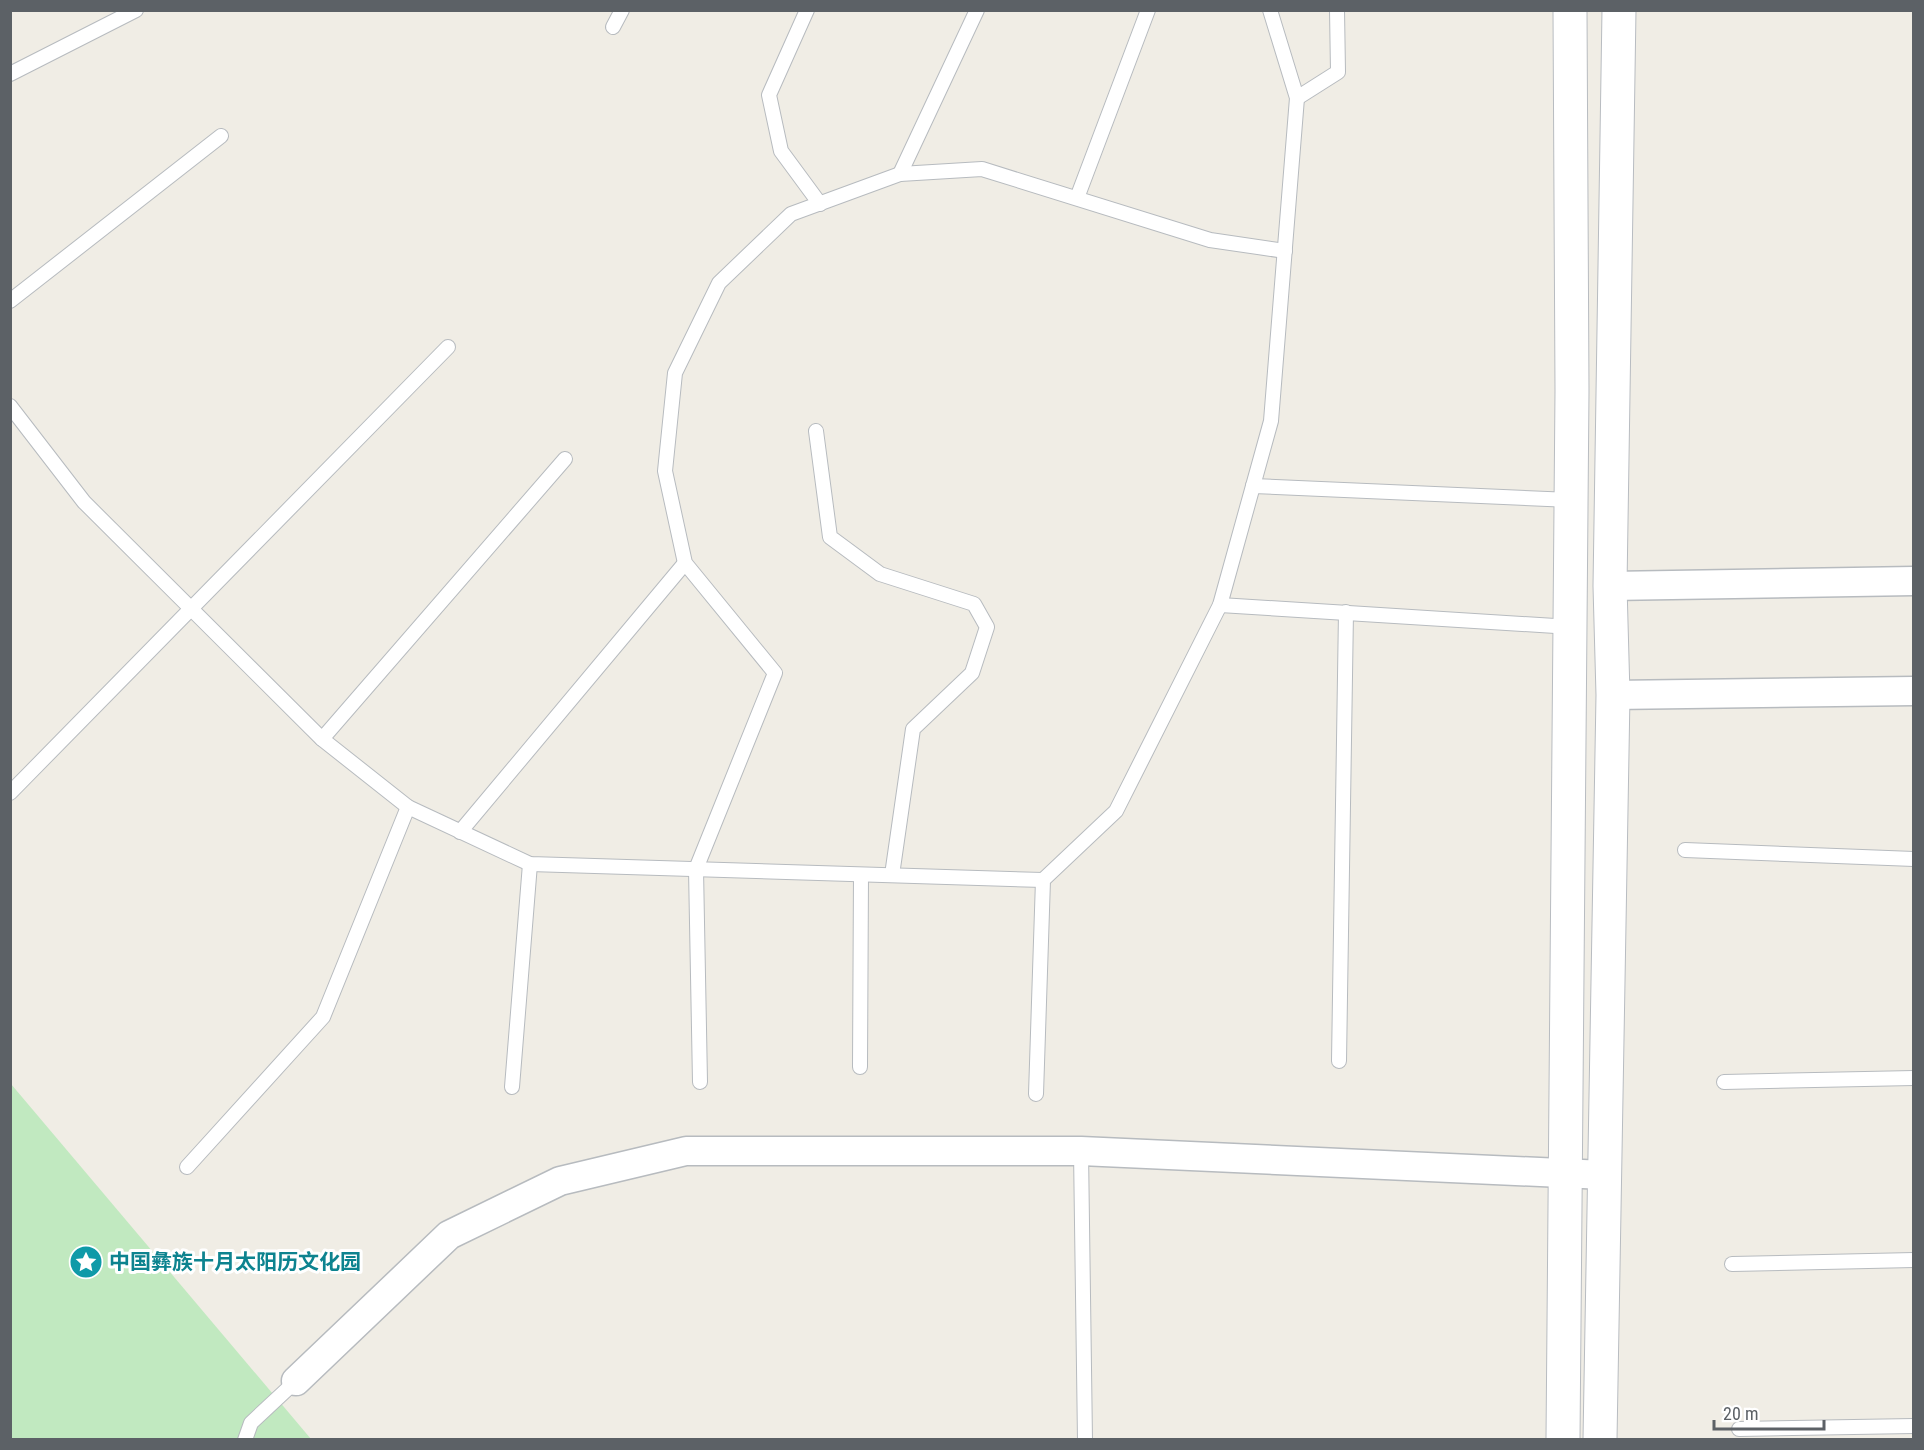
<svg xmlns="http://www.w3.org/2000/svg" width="1924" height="1450" font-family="'Roboto Condensed','Noto Sans SC',sans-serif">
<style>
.green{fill:#c1e9c0}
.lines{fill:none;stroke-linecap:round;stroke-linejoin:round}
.service-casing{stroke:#b7bbbf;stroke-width:16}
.minor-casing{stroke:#b7bbbf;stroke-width:31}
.secondary-casing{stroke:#b8bcc1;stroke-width:35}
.service{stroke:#fff;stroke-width:14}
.minor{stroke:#fff;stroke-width:28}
.secondary{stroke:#fff;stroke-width:33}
.labels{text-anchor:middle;stroke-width:6;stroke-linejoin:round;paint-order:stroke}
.culture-label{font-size:21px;font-weight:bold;fill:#0d838f;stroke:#fff;text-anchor:start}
</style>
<rect width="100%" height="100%" fill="#f0ede5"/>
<polygon class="green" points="11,1084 311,1439 11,1439"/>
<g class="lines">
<g class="service-casing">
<g id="service">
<polyline points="807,10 769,95 781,151 820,204"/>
<polyline points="613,27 622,10"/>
<polyline points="10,74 136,10"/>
<polyline points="1297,98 1338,72 1337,10"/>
<polyline points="900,174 977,10"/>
<polyline points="1077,198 1148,10"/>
<polyline points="10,301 221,136"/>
<polyline points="10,406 84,502 322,739 408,807 530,864 1043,880"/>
<polyline points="816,431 830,537 880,574 974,604 987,627 972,673 913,729 892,875"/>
<polyline points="1253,486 1571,500"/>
<polyline points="1220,605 1571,627"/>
<polyline points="322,739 565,459"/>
<polyline points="10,793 448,347"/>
<polyline points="460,832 685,563"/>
<polyline points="1685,850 1914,859"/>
<polyline points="1339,1061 1346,612"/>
<polyline points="860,1067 861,875"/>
<polyline points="700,1082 696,869 775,673 685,563 665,471 675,373 719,283 791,214 900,174 982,169 1210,240 1285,251"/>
<polyline points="1724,1082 1914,1078"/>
<polyline points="512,1087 530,864"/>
<polyline points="1036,1094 1043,880 1116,811 1220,605 1271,421 1297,98 1270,10"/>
<polyline points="1081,1151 1085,1440"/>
<polyline points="187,1167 323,1017 408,807"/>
<polyline points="1732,1264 1914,1260"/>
<polyline points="1739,1429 1914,1426"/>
<polyline points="245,1440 251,1423 296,1381"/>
</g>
</g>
<g class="minor-casing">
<g id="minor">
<polyline points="1610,586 1914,581"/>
<polyline points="1613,695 1914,691"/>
<polyline points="296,1381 449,1235 560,1181 686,1151 1081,1151 1604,1175"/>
</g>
</g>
<g class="secondary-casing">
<g id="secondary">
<polyline points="1563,1440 1572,391 1570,10"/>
<polyline points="1600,1440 1613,695 1610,586 1619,10"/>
</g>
</g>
<use href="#service" class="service"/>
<use href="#minor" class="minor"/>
<use href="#secondary" class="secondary"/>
</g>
<defs>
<g id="sight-disc" transform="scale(1.725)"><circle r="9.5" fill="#0f9aa8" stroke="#fff"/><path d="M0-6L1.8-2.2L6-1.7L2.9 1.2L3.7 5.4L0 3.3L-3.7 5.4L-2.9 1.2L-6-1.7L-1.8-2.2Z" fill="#fff"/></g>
</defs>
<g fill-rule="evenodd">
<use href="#sight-disc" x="86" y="1262"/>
</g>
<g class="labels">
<g class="culture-label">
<text x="109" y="1269">中国彝族十月太阳历文化园</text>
</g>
</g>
<rect width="1924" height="1450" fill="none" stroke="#5c6166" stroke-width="24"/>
<path d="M1714 1420v9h110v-9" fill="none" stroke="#5c6166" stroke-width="3"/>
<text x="1723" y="1420" font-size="18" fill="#5c6166" stroke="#ffffff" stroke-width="4.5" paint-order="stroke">20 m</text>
</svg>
